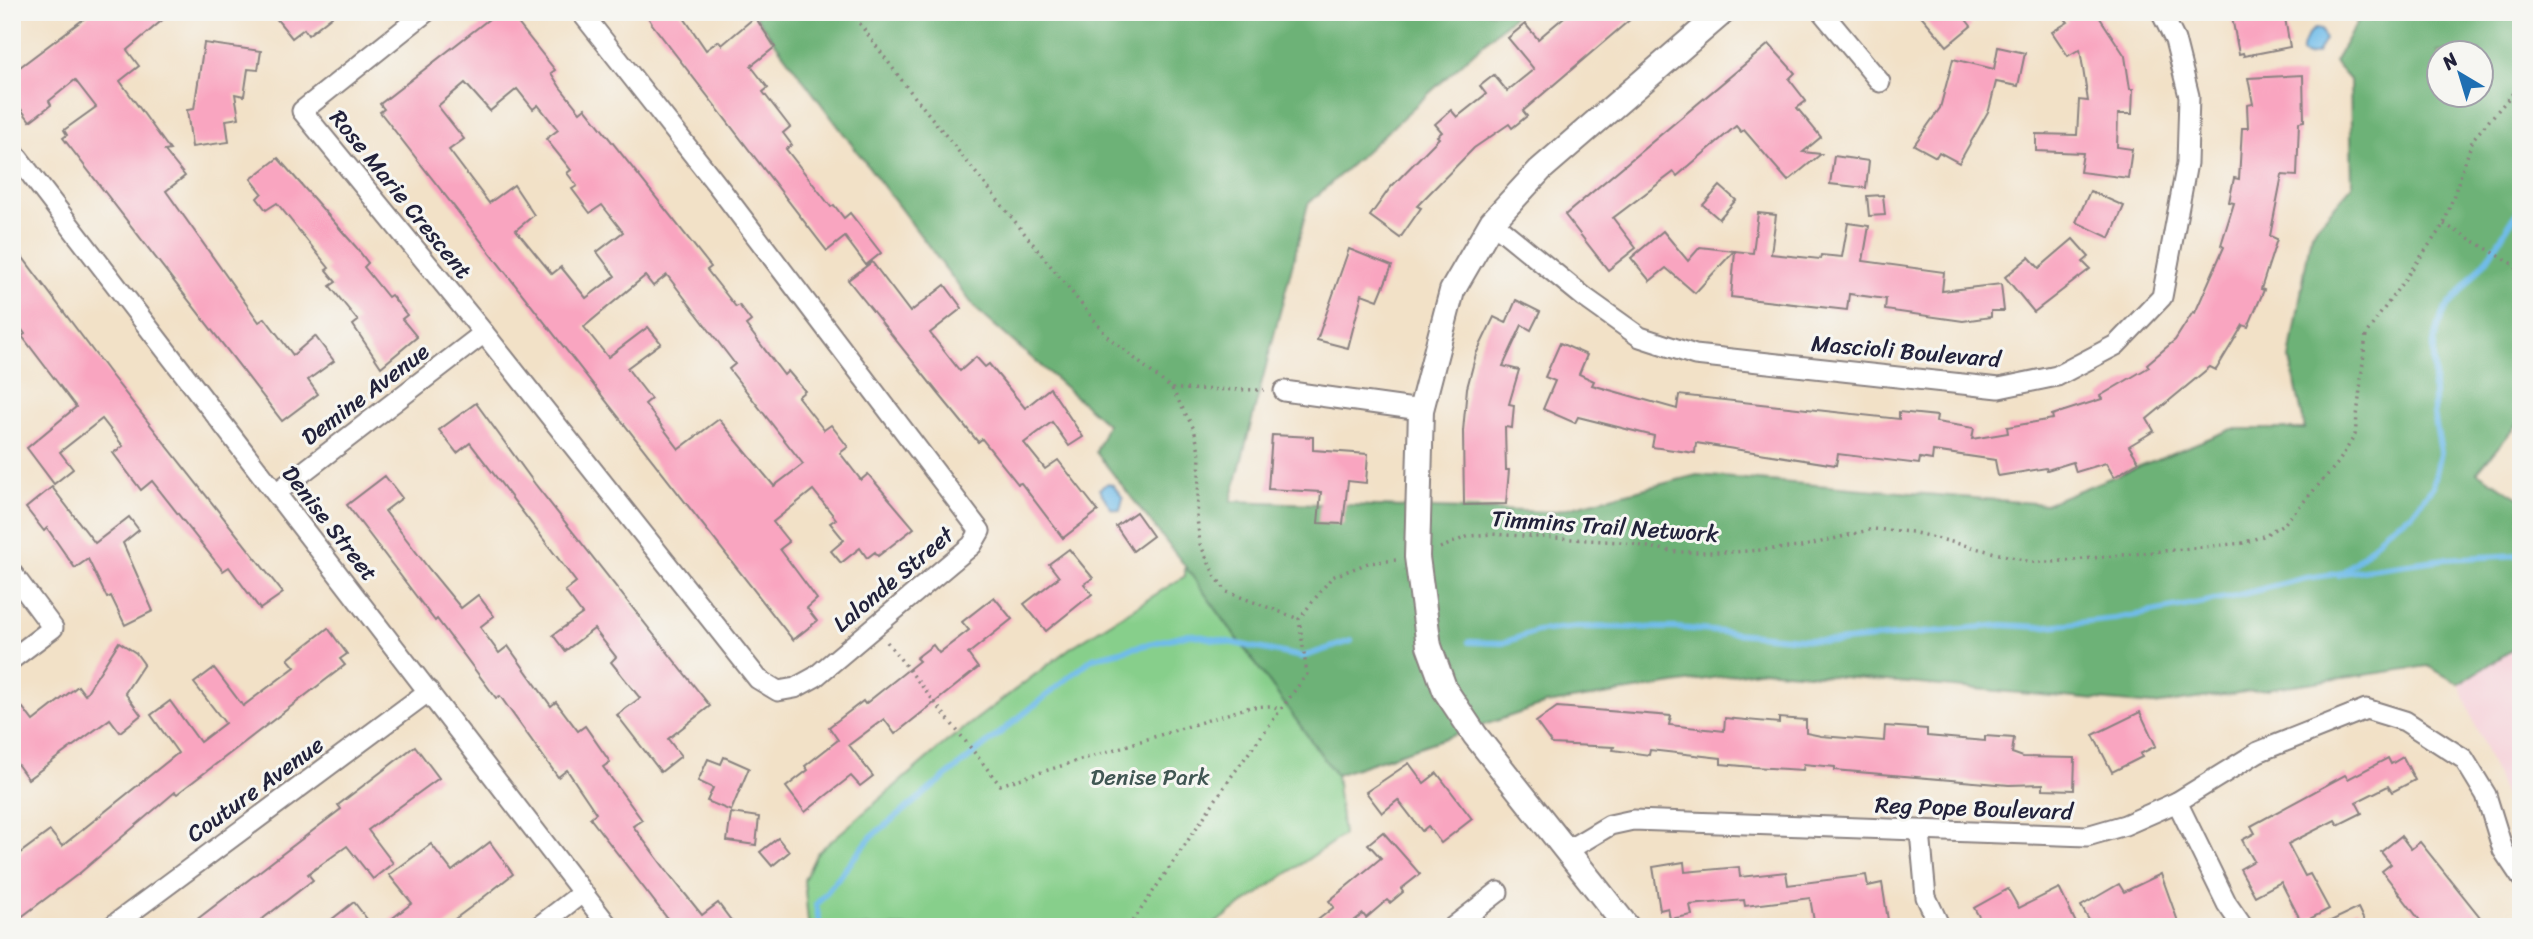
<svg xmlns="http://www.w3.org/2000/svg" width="2533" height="939" font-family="Sriracha,sans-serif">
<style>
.built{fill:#f6cfd8}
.green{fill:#87cf8b;stroke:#547863;stroke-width:2}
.forest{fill:#6db277;stroke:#486a59;stroke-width:2;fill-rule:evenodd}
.water{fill:#6fbce9;stroke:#486f92;stroke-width:2}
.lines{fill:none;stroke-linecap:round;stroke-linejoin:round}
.stream{stroke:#6fbce9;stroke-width:6}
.building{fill:#f9a5c0;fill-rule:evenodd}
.minor-casing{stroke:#8a8281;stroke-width:23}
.tertiary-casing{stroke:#8a8281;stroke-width:28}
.path{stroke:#8a8281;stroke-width:3.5;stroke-dasharray:2 5;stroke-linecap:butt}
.minor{stroke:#fff;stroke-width:19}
.tertiary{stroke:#fff;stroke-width:24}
.labels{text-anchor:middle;stroke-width:6;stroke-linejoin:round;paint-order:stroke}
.street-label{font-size:23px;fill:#22223b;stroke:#f6f6f2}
.park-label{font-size:23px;fill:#405653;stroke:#f6f6f2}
</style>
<rect width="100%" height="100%" fill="#f6f6f2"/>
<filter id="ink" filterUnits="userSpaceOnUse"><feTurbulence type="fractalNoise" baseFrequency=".0143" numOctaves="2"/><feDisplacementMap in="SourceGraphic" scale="14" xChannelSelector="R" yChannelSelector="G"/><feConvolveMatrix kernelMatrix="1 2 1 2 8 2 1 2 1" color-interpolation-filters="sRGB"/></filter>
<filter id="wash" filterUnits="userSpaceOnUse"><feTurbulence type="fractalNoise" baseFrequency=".00686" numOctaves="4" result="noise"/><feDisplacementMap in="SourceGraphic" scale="28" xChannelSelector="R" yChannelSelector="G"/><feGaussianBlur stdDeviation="1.57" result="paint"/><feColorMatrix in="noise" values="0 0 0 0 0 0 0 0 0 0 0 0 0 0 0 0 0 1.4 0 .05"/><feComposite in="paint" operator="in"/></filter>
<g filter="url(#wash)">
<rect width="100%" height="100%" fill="#f2e1c7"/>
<polygon class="built" points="2521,644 2521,839 2459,684"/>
<polygon class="green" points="1185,566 1336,775 1343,835 1210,927 812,927 808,922 804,880 817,853 945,743 1070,648 1185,576"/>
<path class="forest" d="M752,12H1518L1308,204L1231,501L1552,512L1697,475L2045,504L2232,429H2305L2290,359L2311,233L2352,186L2350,80L2334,62L2363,12H2521V420L2477,472L2521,499V644L2459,684L2428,666L2153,705L1764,670L1546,704L1336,775L1185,566L1096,452L1107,424L976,309ZM2438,52H2480V94H2438Z"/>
<g class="water">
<path d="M2315,29L2321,30L2325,40L2317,53L2308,56L2302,54C2301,45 2307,33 2315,29Z"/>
<polygon points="1108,483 1113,485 1123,498 1120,510 1111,508 1099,489"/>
</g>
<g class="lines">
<g class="stream">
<polyline points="2339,575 2365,554 2386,530 2412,514 2433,486 2441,452 2434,414 2434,343 2442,314 2488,258 2521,206"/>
<polyline points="1469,642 1503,643 1537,631 1577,627 1677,628 1835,642 2002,625 2039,627 2115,619 2231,597 2306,578 2444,559 2521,555"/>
<polyline points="820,927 816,905 872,836 1093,658 1189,634 1302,657 1351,641"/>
</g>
</g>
<g id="blocks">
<g class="building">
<polygon points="93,12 172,12 127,50 139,66 120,81 170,150 165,151 185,176 166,191 259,322 265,318 293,355 315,336 334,361 308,380 318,394 282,421 63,138 67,135 64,130 96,107 75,80 49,101 51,105 30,121 12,97 12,73"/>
<polygon points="271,12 337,12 308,35 304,29 292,38"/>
<path d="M498,12H509L555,70L551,73L560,87L580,112L585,108L711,267L707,270L736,307L739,305L751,321L746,325L784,375L788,371L805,391L798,397L824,430L831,425L848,447L840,453L861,480L868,474L914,528L878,556L875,552L867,558L860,548L841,563L831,551L844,540L830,523L836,519L813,490L773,522L789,542L780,549L817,599L807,608L817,621L793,640L380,112L384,109L380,104ZM465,83L490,111L517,89L533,109L538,105L558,130L546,139L571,170L567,173L577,186L572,189L590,213L602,205L623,232L597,252L615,276L586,298L561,267L552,274L516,230L534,215L514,185L489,203L449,150L464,139L438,106ZM667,275L735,364L729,369L803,464L774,486L719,419L679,449L645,404L651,399L627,368L661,343L648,327L608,357L584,327L645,276L653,286Z"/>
<polygon points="645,12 680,12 706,50 718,41 722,45 755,17 775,47 751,66 768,88 763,92 790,127 783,133 792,145 786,149 831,207 834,205 844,218 850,213 881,253 866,265 845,237 827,251 652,24"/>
<polygon points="1570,12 1639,12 1523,111 1527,116 1512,128 1509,124 1474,148 1417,206 1421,208 1400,238 1370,216 1390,188 1439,138 1437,136 1442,132 1435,124 1451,110 1457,117 1486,94 1480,86 1494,75 1507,91 1534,69 1508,38 1525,24 1538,39"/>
<polygon points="1918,12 1960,12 1971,26 1947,46"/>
<polygon points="2059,12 2096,12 2125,56 2130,89 2133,89 2132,114 2118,114 2117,147 2132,149 2128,178 2080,172 2083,153 2036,151 2036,134 2077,135 2079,100 2088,101 2080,49 2068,56 2052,32 2068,22"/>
<polygon points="2231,12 2270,12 2274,21 2285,18 2290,47 2244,56 2243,53 2239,54"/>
<polygon points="204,43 261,51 258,70 248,69 244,96 235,94 239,118 226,120 229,142 192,147 187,110 194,109"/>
<polygon points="1769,44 1795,73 1789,79 1806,101 1797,108 1821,137 1803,152 1821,154 1788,181 1744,130 1741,132 1736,126 1677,176 1674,172 1613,218 1636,248 1608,270 1565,215"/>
<polygon points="1998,47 2025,53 2018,86 1996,82 1989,110 1959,163 1939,152 1936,157 1914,145 1940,108 1953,59 1994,69"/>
<polygon points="2303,75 2304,121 2299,122 2297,176 2282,175 2270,236 2277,239 2261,289 2264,290 2248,327 2243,325 2216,370 2210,367 2147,419 2154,431 2129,446 2139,462 2114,477 2106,463 2076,472 2073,462 2047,470 2046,468 1998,476 1995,460 1933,451 1932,460 1920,458 1919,464 1838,454 1836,465 1696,443 1695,453 1652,447 1654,436 1578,417 1575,423 1543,409 1555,381 1545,377 1560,343 1587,355 1579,374 1594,381 1592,385 1677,409 1679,395 1899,419 1899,412 1937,416 1936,422 1974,428 1972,439 2008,433 2007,427 2053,419 2052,415 2102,399 2100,396 2149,367 2147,364 2175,340 2193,312 2195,313 2224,247 2221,245 2234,203 2229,202 2234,178 2239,179 2242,128 2248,128 2247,105 2253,104 2248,78"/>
<polygon points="1834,156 1869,161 1866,188 1830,184"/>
<polygon points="278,158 356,247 368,263 364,267 388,297 391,295 407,315 402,319 417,337 381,367 353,325 358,321 330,286 336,282 326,270 329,268 277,203 266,210 257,198 262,193 251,179"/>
<polygon points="1720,186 1736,200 1719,219 1703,205"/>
<polygon points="2090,191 2124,206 2110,238 2076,222"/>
<polygon points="1883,195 1885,215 1869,216 1867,196"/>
<polygon points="1758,213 1776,215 1771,254 1820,259 1821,255 1842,257 1848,223 1869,226 1863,261 1944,272 1942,291 2001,284 2004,311 1991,311 1991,317 1963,321 1885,310 1886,299 1849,294 1847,310 1731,297 1735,251 1753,253"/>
<polygon points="1663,231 1688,261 1700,247 1734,251 1695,293 1666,268 1650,281 1631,258"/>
<polygon points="2073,239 2089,257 2083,262 2090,269 2034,312 2005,277 2029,257 2039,268"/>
<polygon points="12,243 111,375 283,593 260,609 229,567 223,571 152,481 141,490 113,453 123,446 102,419 60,452 73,469 54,484 27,448 76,407 22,336 25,334 12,316"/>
<polygon points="1349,249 1392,266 1378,300 1362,294 1348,348 1317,340"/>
<polygon points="872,262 910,312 945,285 962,308 930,333 960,371 976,357 985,367 989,364 1025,408 1050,388 1083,437 1069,446 1052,422 1024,443 1045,469 1058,460 1098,511 1063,538 1021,483 1018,484 982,439 978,442 938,393 848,280"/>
<polygon points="1516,300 1540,312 1531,330 1522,325 1503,366 1519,370 1509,404 1514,405 1512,428 1505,427 1506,470 1509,470 1506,504 1464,505 1463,431 1467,388 1476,354 1494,317 1506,323"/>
<polygon points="476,403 535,484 710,706 668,739 681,756 661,772 617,715 640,698 611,662 616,657 594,629 565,651 553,635 582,614 565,591 576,582 470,443 457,453 439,430"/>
<polygon points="1272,435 1313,437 1313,450 1368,454 1366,483 1348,481 1343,524 1318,523 1321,492 1268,489"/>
<polygon points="385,476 402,498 385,511 429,569 461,608 478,595 494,616 480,627 499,653 508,646 551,706 556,702 578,731 585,726 610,762 603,767 642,820 633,826 669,874 702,915 718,903 736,927 674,927 590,818 596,813 567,770 558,777 500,696 496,698 437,619 435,621 347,505"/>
<polygon points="52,487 95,543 129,517 139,530 123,543 153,611 125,625 111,596 107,598 88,559 75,568 47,528 44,531 26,508"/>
<polygon points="1136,512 1153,536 1133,551 1116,526"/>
<polygon points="1069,549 1093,578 1084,584 1092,594 1046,631 1024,604 1059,577 1049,564"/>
<polygon points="994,597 1012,619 968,654 978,668 895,734 884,719 849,745 873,776 860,786 851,776 805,812 786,787 808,770 805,766 838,740 829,727 863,701 865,704 919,661 916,658 933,645 939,653 969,630 962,622"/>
<polygon points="328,628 347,654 340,659 345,665 177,794 175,792 81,872 12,924 12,859 50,831 62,846 178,753 151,715 170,701 200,742 225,723 194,683 214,668 243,706 295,667 288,659"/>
<polygon points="119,642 136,653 144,664 125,693 141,715 120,732 110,719 28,779 12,757 12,717 23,708 33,721 78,686 85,695"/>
<polygon points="1557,707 1671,716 1669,725 1724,731 1725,718 1779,723 1779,718 1806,720 1806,733 1821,736 1884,741 1885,726 1927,729 1927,736 1985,741 1985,736 2014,738 2012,753 2023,757 2075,758 2074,790 2043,789 2043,784 2009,785 1835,770 1835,767 1804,764 1803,770 1753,767 1721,764 1721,758 1650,750 1649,755 1613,750 1614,747 1552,744 1536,722"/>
<polygon points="2140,712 2156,746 2140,754 2142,757 2112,772 2093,735"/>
<polygon points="415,746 439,778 368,830 393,863 373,879 347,846 308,874 313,880 252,927 187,927 341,809 338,805"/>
<polygon points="724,757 749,768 731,811 707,801 713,788 698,781 708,759 721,764"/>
<polygon points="2403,757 2415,780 2392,792 2388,786 2356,802 2362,813 2338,825 2335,820 2288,844 2305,876 2310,874 2329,909 2302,923 2281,882 2255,896 2240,869 2254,861 2242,840 2255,833 2251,826 2345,775 2348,779 2388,758 2391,764"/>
<polygon points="1409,763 1424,783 1437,773 1472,819 1441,843 1428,826 1422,831 1398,800 1382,813 1366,792"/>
<polygon points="731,813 759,817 756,845 727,841"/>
<polygon points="1383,832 1420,874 1401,889 1403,892 1390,903 1387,900 1366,918 1363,914 1346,927 1309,927 1334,907 1329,901 1381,858 1368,844"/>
<polygon points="2401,836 2411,849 2420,842 2488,927 2425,927 2382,871 2391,864 2381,852"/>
<polygon points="778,838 789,852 772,866 760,852"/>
<polygon points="490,842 513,874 475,904 444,927 381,927 412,903 389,875 431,844 452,871"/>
<polygon points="1684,862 1685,872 1739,867 1740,877 1786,872 1788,885 1866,875 1868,886 1882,883 1888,920 1847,927 1815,927 1810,898 1745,906 1744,900 1690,905 1692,915 1670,919 1668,908 1660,910 1653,867"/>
<polygon points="2161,874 2180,927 2093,927 2081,906 2119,884 2124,892"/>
<polygon points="2059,888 2078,927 1985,927 1974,908 2008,889 2019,908"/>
<polygon points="354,902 373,927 322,927"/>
<polygon points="2358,908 2367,927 2318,927"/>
</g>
</g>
</g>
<g filter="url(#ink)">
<use href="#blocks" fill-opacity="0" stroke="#8a8281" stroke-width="2"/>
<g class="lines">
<g class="minor-casing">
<g id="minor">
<polyline points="426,12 302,111 484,333 758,679 778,691 795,688 815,677 972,545 980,531 718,186 581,12"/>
<polyline points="1822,12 1880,82"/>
<polyline points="12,150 609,927"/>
<polyline points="1492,222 1584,297 1640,337 1695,355 1999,388 2057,376 2116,345 2162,297 2187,163 2189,96 2175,40 2161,12"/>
<polyline points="1284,391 1421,410"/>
<polyline points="276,493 484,333"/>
<polyline points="12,573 53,628 12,659"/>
<polyline points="2177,802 2227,904 2243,927"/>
<polyline points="1920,832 1926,897 1940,927"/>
<polyline points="1568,850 1610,825 1633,820 2087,836 2125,825 2177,802 2258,752 2366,709 2405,721 2464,759 2486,795 2503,850 2521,877"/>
<polyline points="111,927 429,691"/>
<polyline points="538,927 582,893"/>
<polyline points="1453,927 1498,892"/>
</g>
</g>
<g class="tertiary-casing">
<polyline id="tertiary" points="1627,927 1475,735 1445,690 1429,646 1417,557 1421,410 1452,291 1492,222 1540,170 1723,12"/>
</g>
<g class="path">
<polyline points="851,12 906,86 1107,336 1172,389 1264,390"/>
<polyline points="2444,224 2513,264 2521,275"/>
<polyline points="1172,389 1194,429 1200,455 1197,518 1200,544 1215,576 1227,592 1299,619"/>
<polyline points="1440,548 1469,536 1491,534 1620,542 1677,552 1733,552 1801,547 1873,529 1912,532 2031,562 2053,562 2243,543 2263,536 2285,523 2338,463 2355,435 2366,334 2444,224 2473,139 2521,84"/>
<polyline points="887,642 1000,785 1250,707 1270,706 1280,709"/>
<polyline points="1129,927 1231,777 1307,674 1299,619 1332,577 1368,563 1396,560"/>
</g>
<use href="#minor" class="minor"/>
<use href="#tertiary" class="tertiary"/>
</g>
</g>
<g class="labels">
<g class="street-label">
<text transform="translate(401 194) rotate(51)" y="8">Rose Marie Crescent</text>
<text transform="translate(1906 351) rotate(5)" y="8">Mascioli Boulevard</text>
<text transform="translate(365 394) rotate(-37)" y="8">Demine Avenue</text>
<text transform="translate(330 523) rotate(52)" y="8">Denise Street</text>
<text transform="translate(1605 526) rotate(4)" y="8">Timmins Trail Network</text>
<text transform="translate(893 579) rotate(-40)" y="8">Lalonde Street</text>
<text transform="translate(255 789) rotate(-36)" y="8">Couture Avenue</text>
<text transform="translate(1974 808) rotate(2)" y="8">Reg Pope Boulevard</text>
</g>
<g class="park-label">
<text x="1150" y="785">Denise Park</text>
</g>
</g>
<rect width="2533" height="939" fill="none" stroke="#f6f6f2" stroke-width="42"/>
<g transform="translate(2460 74) rotate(322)"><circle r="33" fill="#f6f6f2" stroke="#a1a1a9" stroke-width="2"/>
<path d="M0-5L12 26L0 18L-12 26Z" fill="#1f6fb2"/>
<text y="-10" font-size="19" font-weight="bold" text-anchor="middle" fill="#22223b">N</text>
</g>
</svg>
